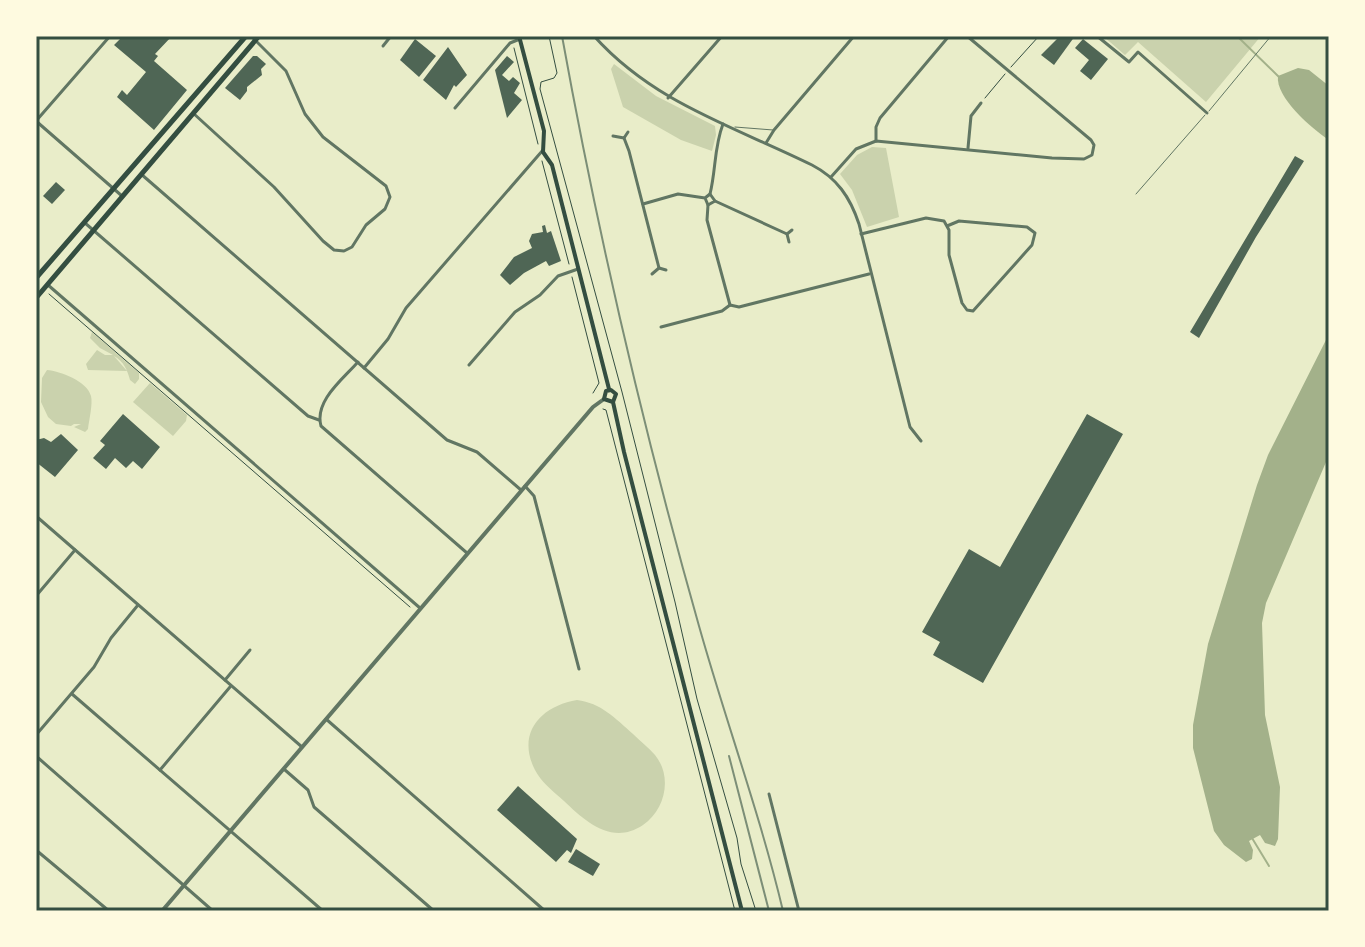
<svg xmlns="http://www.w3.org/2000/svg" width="1365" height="947" font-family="'Open Sans',sans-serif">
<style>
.green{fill:#cad2ad}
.water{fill:#a3b18a}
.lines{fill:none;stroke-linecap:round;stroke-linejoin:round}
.stream{stroke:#a3b18a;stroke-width:2}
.building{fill:#4f6655}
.path{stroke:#344e41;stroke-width:1}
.service{stroke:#617663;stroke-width:1}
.minor{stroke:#617663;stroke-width:3}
.tertiary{stroke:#617663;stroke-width:4}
.secondary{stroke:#344e41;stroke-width:4}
.trunk{stroke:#344e41;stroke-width:5}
.rail{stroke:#7c8e77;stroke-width:2}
.neatline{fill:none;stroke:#344e41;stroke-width:3}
</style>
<rect width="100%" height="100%" fill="#e9edc9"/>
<g class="green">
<polygon points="1103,36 1261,36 1206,102 1138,42 1125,55"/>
<polygon points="614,64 656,96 715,126 716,135 712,151 681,140 623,107 611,69"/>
<polygon points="872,147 886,148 899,217 867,227 852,190 840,174 857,155"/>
<path d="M92,332L139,373V379L135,384L130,380C127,369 124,362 114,356L127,371L88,370L86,364L97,350L105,355H113L100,348L90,338Z"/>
<path d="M47,370C60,371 87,381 91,396C93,404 89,420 88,429L85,432L74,427L81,424H74L71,426L56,424L48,417L41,402L42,378Z"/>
<polygon points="150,383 187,415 186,421 173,436 133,402"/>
<path d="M577,700C601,703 615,718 633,734C640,741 649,748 655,755C673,777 665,810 643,825C612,846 585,821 564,801C553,791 541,782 535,770C516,733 541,706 577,700Z"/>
</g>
<g class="water">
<path d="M1298,68L1309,70L1329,86V140C1312,129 1275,97 1278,76Z"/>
<polygon points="1329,334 1329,455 1266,603 1262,623 1265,715 1280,787 1278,839 1275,846 1265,843 1260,835 1249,841 1253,850 1252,859 1246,862 1224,845 1214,831 1193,748 1193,725 1208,644 1257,485 1268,455"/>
</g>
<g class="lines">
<g class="stream">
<polyline points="1237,36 1279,77"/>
<polyline points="1252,838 1269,866"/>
</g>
</g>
<g class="building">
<polygon points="123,36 172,36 155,54 158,56 154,61 187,90 154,130 117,97 122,90 127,95 146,72 114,45"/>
<polygon points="1060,36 1075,36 1054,65 1041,55"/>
<polygon points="415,39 436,56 419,77 400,60"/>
<polygon points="1083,39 1108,59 1091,80 1080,71 1089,60 1075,48"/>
<polygon points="448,47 467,75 456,87 454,85 446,100 423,80"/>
<polygon points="253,56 257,56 266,64 261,69 262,75 247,87 247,91 240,100 225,88"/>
<polygon points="507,56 514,62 502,75 509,81 513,77 520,83 514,93 522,100 507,118 495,70"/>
<polygon points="1295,156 1304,161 1256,237 1199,338 1190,332"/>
<polygon points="56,182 65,190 52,204 43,196"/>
<polygon points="545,225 547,233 551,231 561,261 549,266 546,261 524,273 510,285 500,275 514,257 532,248 529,241 532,234 543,232 542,226"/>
<polygon points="123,414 160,447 142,469 133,461 126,468 115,458 106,469 93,458 105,445 100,441"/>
<polygon points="1087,414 1123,434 983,683 933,655 940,642 922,632 969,549 1000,567"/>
<polygon points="61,434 78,450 55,477 36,462 36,440 44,438 51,442"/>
<polygon points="518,786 577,839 571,853 567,850 556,862 497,810"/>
<polygon points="576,849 600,864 593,876 568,862"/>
</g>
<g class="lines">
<g class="path">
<polyline points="549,36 557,73 554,78 541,82 540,89 622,392 675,602 697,699 737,838 741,864 756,911"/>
<polyline points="514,48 538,144"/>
<polyline points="1011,67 1039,36"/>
<polyline points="985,98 1005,74"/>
<polyline points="542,161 569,264"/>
<polyline points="572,277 599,383 593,393"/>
<polyline points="49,294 410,607"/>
<polyline points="603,409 606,410 735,911"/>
</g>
<g class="service">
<polyline points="1209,111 1271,36"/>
<polyline points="735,127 773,130"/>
<polyline points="1136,194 1205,115"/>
</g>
<g class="minor">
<path d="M594,36C654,103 733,126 812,165C837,178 850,197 859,224L910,427L921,441"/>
<polyline points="1097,36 1129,62 1138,52 1207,113"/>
<polyline points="383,46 391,36"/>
<polyline points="668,98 722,36"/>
<polyline points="455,108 510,43 520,39"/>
<polyline points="193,113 274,187 323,241 334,250 344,251 352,247 366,225 385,209 390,197 386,186 323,137 305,114 286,71 251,36"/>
<polyline points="36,121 122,196"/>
<polyline points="36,121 110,36"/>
<polyline points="613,136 624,138 628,132"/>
<polyline points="624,138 629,151 659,268"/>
<polyline points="876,141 876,127 880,118 949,36"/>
<polyline points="766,143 774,130 854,36"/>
<polyline points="968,148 971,116 981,103"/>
<polyline points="141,174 447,440 477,452 521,490"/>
<polyline points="831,177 856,149 876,141 1052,158 1084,159 1092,155 1094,145 1091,140 967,36"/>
<path d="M710,194C716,170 714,147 723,124"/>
<polyline points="715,201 787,234"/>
<polyline points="643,204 678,194 705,198 710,194 715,201 708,205 705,198"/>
<polyline points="708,205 707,220 730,305"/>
<polyline points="85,223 308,416 319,420"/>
<polyline points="861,234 926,218 944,221 949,230 949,255 962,303 967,310 973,311 1032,245 1035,233 1027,227 959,221 947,226"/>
<polyline points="789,242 787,234 792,230"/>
<polyline points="652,274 659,268 666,270"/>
<polyline points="48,285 420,608"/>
<polyline points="730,305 739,307 869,274"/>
<polyline points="661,327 722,311 730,305"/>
<path d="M358,362C343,379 314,401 321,426L467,553"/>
<polyline points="469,365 515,312 540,295 558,276 578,269"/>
<polyline points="364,368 388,339 406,308 543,150"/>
<polyline points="525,486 534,496 579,669"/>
<polyline points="36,516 302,747"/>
<polyline points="36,596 75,550"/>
<polyline points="225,680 250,650"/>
<polyline points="72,694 323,911"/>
<polyline points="326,719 545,911"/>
<polyline points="36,735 94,667 111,638 138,605"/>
<polyline points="36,756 213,911"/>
<polyline points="160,770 230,687"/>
<polyline points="285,770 308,790 314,807 434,911"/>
<polyline points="769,794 799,911"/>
<polyline points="36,850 109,911"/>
</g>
<polyline class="tertiary" points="162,911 593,407 604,399"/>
<g class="secondary">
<polyline points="519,36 544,131 543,152 552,165 609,389"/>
<polyline points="613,402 604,399 606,391 611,390 616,394 613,402 624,452 742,911"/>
</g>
<g class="trunk">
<polyline points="36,278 246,36"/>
<polyline points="36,298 259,36"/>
</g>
<g class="rail">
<path d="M562,36C598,235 644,432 699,626C726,722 760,814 783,911"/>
<polyline points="729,756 769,911"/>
</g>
</g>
<rect width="1365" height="947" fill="none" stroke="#fefae0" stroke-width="76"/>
<rect x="38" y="38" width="1289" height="871" class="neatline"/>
</svg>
